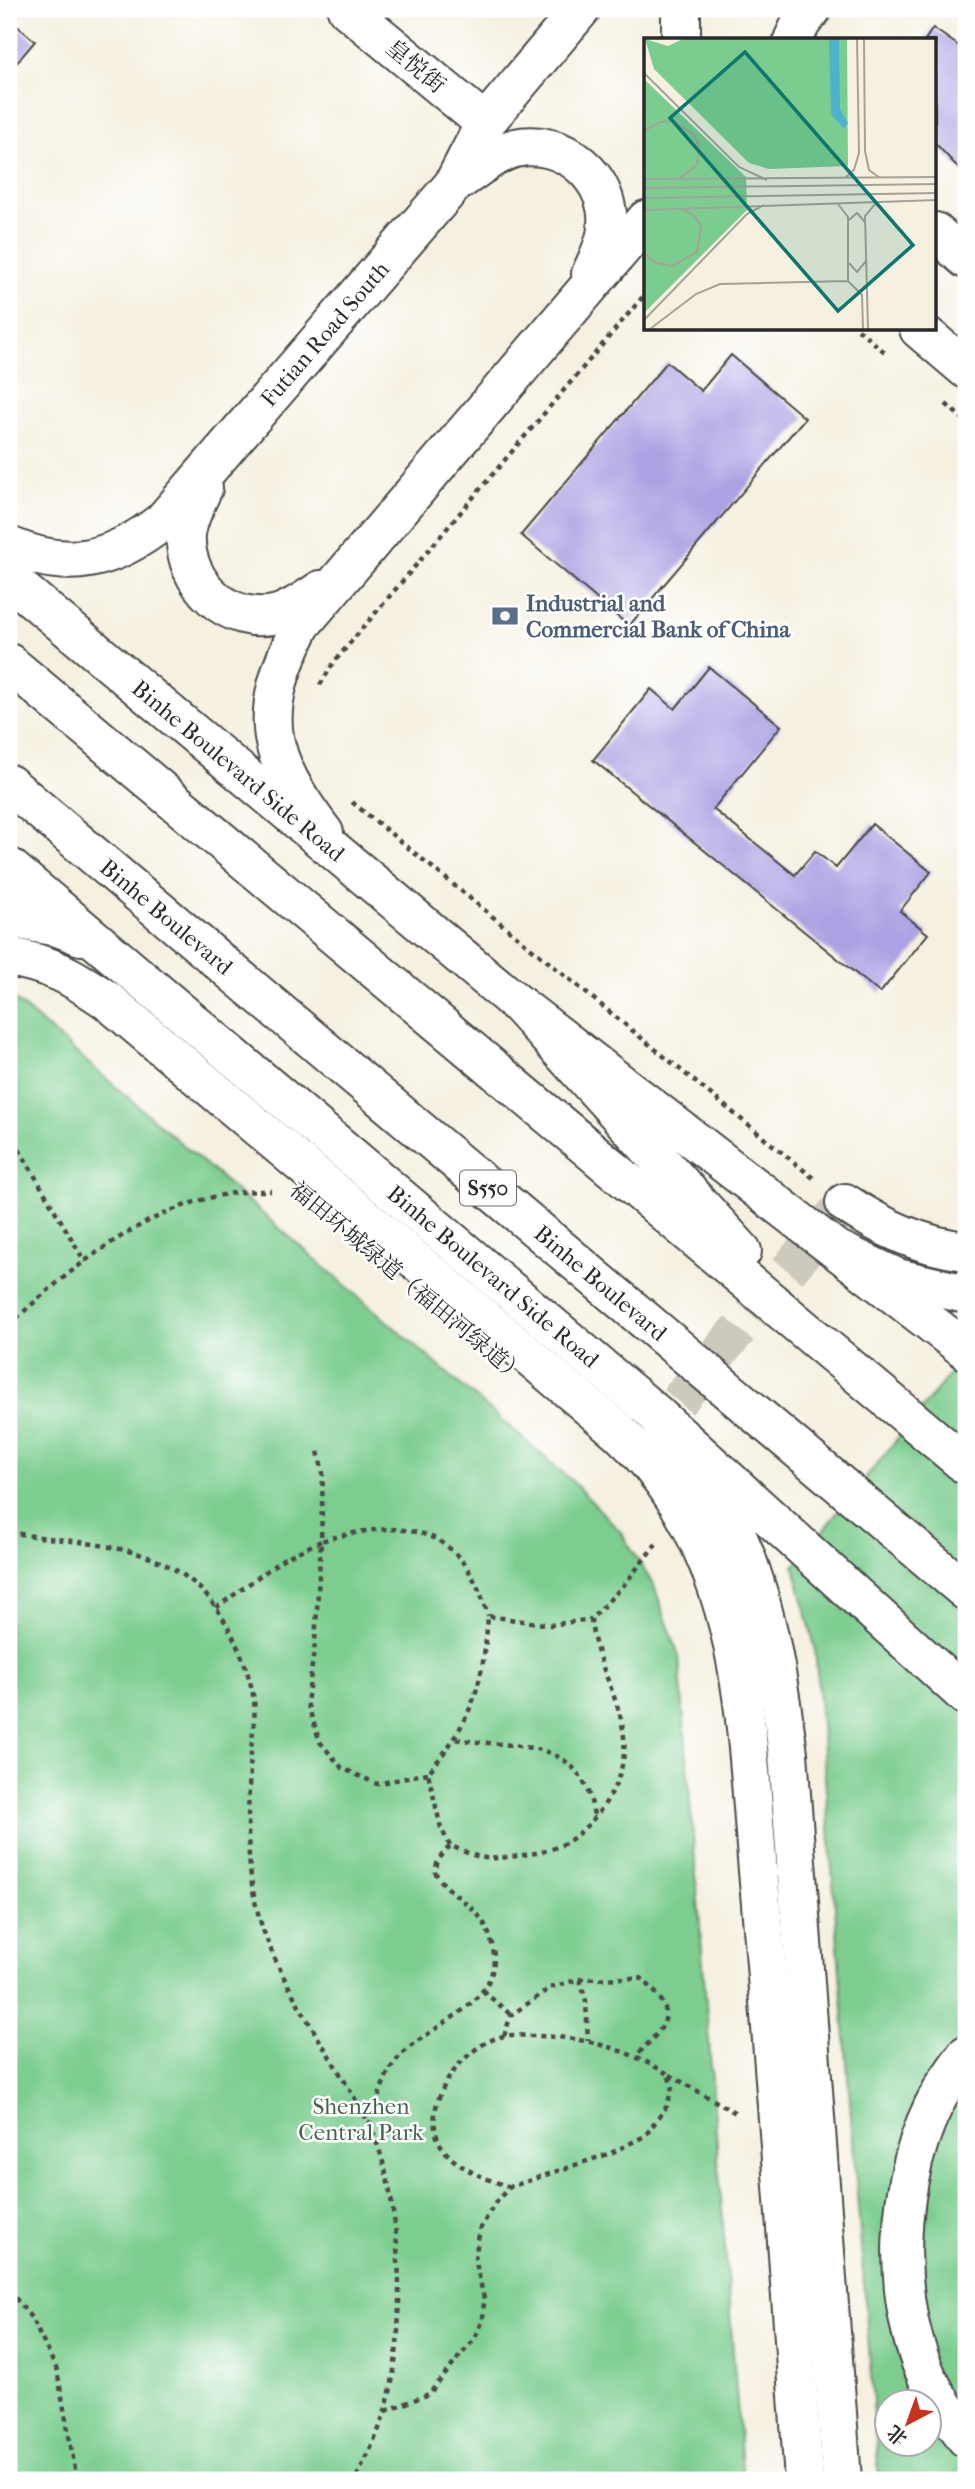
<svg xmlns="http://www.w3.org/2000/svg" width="975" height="2489" font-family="'IM FELL French Canon','Noto Serif SC',serif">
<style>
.green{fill:#7bcd8f;stroke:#537c5d;stroke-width:2;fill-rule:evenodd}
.building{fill:#aca1e3}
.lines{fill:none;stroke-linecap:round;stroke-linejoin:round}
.minor-tunnel{stroke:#cdc9bc;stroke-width:38;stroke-dasharray:38 19;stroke-linecap:butt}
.minor-casing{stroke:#494946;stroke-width:42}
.major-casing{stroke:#494946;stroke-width:42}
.highway-casing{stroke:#494946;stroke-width:42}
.path{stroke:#494946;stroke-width:4.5;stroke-dasharray:5 5;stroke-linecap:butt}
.minor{stroke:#fff;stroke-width:38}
.major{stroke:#fff;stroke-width:38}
.highway{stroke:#fff;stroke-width:38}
.labels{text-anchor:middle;stroke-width:5;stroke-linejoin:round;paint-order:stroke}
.shield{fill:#fff;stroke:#6b6b6b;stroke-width:2}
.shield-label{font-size:21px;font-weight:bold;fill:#2b2b2b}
.street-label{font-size:23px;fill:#2b2b2b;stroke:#fff}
.service-label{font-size:23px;font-weight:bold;fill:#4e5e75;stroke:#fff;text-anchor:start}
.park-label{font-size:23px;fill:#47644e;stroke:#fff}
.inset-road{fill:none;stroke:#a4a198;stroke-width:2}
.view{fill:#0f766e;fill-opacity:0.15;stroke:#0f766e;stroke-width:3.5}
.inset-edge{fill:none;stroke:#2b2b2b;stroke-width:3.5}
</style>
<rect width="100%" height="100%" fill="#fff"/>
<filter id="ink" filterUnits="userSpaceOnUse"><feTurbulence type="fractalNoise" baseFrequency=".0143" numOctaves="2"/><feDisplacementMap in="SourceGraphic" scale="14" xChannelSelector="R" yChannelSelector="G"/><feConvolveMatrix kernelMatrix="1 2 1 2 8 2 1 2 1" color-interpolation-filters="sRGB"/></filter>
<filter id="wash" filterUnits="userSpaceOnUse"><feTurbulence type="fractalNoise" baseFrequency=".00686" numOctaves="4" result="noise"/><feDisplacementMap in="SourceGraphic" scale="28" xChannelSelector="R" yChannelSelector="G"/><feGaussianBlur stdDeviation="1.57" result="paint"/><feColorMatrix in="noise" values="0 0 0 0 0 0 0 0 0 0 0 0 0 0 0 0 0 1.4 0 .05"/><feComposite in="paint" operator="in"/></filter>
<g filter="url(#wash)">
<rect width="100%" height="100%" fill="#f5f0e0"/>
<g class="green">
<polygon points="14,999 571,1480 620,1531 654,1586 679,1656 743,2480 9,2480 9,1000"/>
<path d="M966,1354V2480H879L815,1647L794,1566ZM888,2402H930V2444H888Z"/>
</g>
<g id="blocks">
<g class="building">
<polygon points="9,19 35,41 9,72"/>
<polygon points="933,28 966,51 966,176 935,143 935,40 925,40"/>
<polygon points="731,355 805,418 629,626 521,535 667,362 701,391"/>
<polygon points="709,667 781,726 713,809 795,875 815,851 836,868 872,824 931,872 900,911 928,934 880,993 593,760 651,689 675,709"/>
</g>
</g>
</g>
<g filter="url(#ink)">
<use href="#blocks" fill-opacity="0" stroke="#494946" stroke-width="2"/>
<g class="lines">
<polyline class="minor-tunnel" points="641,1445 845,1203"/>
<g class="minor-casing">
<g id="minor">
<polyline points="347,9 485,123"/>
<polyline points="681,9 681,40"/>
<polyline points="793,40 801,23 812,9"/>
<path d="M454,184C473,172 493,154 515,148C563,137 612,178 607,228C606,244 597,260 591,274"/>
<polyline points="935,232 966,259"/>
<polyline points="919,329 966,369"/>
<path d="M203,488C196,503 188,518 186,534C183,583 229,627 278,614C294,609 307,599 321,590"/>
<path id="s1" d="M9,546C70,572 113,560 163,521L453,185L485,123L581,9"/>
<path d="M324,833C265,755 256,715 301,625L646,220"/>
<path d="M9,957C51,964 73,977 108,1001L619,1432C666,1475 696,1526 717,1587C750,1683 750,1792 760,1893C777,2089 790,2285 804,2480"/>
<path d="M845,1203C883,1228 921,1246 966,1251"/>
</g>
</g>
<g class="major-casing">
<g id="major">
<path id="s2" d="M9,579L519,1005L966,1350"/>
<path id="s3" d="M9,867L655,1413L966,1696"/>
<polyline points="9,918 58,927 81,936"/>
</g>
</g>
<g class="highway-casing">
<g id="highway">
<polyline points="9,663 966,1465"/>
<path id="s4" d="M9,784L966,1591"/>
<polyline points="519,1005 742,1251"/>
<polyline points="838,1250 897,1278 966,1294"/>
<path d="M655,1413C681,1448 712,1483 731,1523C766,1594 778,1676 788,1754L842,2480"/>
<path d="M966,2055C958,2066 949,2078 942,2090C893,2172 887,2311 936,2394C945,2409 956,2424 966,2438"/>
</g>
</g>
<g class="path">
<polyline points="858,329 888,355"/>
<polyline points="946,404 966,422"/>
<polyline points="320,685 334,662 646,293"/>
<polyline points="352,802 817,1181"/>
<polyline points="9,1132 85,1262"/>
<path d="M9,1325C81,1259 168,1188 271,1191"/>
<path d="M9,1532C80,1546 166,1539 214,1605C234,1633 248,1666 254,1700C256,1716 252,1735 251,1752C248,1804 244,1862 258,1913C276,1981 334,2058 368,2122C403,2191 408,2338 385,2411C378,2435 366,2459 355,2480"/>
<polyline points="216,1608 283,1559 321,1541 323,1473 317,1447"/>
<path d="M456,1739C517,1750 582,1734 594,1816"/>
<path d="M428,1773L377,1784L342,1768L320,1742L307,1703L315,1643L321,1541C405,1517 462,1524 488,1616"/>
<path d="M450,1846L441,1828L428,1773C473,1719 483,1686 488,1616L551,1625L591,1619"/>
<polyline points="580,1979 586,2001 588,2041"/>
<polyline points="483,1991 511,2015"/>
<path d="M504,2036L511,2015L552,1987L580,1979L641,1978C679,2013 670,2021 637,2055"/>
<path d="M369,2125C378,2103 383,2073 400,2056C435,2019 520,2000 486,1927C475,1904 447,1894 435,1872L438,1860L450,1846C460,1849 470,1855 480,1857C491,1860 506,1857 518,1856C536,1853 558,1850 573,1838C603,1815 628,1775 624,1737C620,1696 594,1661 591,1619L623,1586L656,1544"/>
<path d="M510,2187C487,2179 456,2169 442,2147C416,2107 463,2044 504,2036C512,2034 523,2036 531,2036C582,2036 625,2048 668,2074"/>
<polyline points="9,2290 32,2319 57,2370 77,2480"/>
<polyline points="386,2411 429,2394 475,2338 483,2320 484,2299 475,2258 480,2229 497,2200 510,2187 611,2153 645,2136 667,2106 672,2087 668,2074 739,2115"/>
</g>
<use href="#minor" class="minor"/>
<use href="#major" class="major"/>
<use href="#highway" class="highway"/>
</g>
</g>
<defs>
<g id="bank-bare" transform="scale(2.1)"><path d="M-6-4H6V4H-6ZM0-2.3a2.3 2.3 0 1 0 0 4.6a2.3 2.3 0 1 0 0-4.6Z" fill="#5c6f8a" stroke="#fff" stroke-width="2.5" paint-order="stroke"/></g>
</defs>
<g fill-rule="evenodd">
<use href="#bank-bare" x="505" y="616"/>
</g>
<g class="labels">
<rect class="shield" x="460" y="1170.5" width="56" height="35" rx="5"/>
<g class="shield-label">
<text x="488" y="1195">S550</text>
</g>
<g class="street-label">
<text transform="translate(416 66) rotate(40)" y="8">皇悦街</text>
<text dy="8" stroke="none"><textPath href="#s1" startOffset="413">Futian Road South</textPath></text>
<text dy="8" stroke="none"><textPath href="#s2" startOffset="299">Binhe Boulevard Side Road</textPath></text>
<text dy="8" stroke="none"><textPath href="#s4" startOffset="206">Binhe Boulevard</textPath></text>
<text dy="8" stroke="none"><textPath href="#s3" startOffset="634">Binhe Boulevard Side Road</textPath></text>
<text transform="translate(408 1282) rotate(40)" y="8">福田环城绿道（福田河绿道）</text>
<text dy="8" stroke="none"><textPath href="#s4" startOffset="774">Binhe Boulevard</textPath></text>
</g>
<g class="service-label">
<text x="526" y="611">Industrial and<tspan x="526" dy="26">Commercial Bank of China</tspan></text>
</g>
<g class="park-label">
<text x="361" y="2114">Shenzhen<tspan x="361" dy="26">Central Park</tspan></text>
</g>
</g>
<g transform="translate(644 38)">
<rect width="292" height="292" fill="#f5f0e0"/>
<path d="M1,1L24,8L39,1H203L204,128L125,131L105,125L10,31ZM0,41L102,139L103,172L0,275Z" fill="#7bcd8f"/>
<path d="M185,1H195L196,71L204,85L200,91L187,76Z" fill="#4eb2cd"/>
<path class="inset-road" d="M220,1L221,113L225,132L236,140M0,35L95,129L123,142M0,93L16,84L29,83L50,97L55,108L53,127L36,140M201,140L210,132L215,115L213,1M0,141L293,139M0,150L293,146M0,160L293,155M194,166L204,179V243L218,257L219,291M0,172L293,162M205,182L213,175L221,184M0,215L12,225L28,228L53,214L57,189L51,178L37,171M205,225L213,234L222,223M0,282L103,176L120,167M6,291L52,256L76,246L204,243M224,291L221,178L232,165"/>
<path class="view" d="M101,14L269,207L194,273L26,80Z"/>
<rect width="292" height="292" class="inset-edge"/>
</g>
<rect width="975" height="2489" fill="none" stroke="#fff" stroke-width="35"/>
<g transform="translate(908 2423) rotate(221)"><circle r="33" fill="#ffffff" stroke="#aaaaaa" stroke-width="2"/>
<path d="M0-5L12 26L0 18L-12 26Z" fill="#c8321e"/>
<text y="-10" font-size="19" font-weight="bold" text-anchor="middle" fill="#2b2b2b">北</text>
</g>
</svg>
